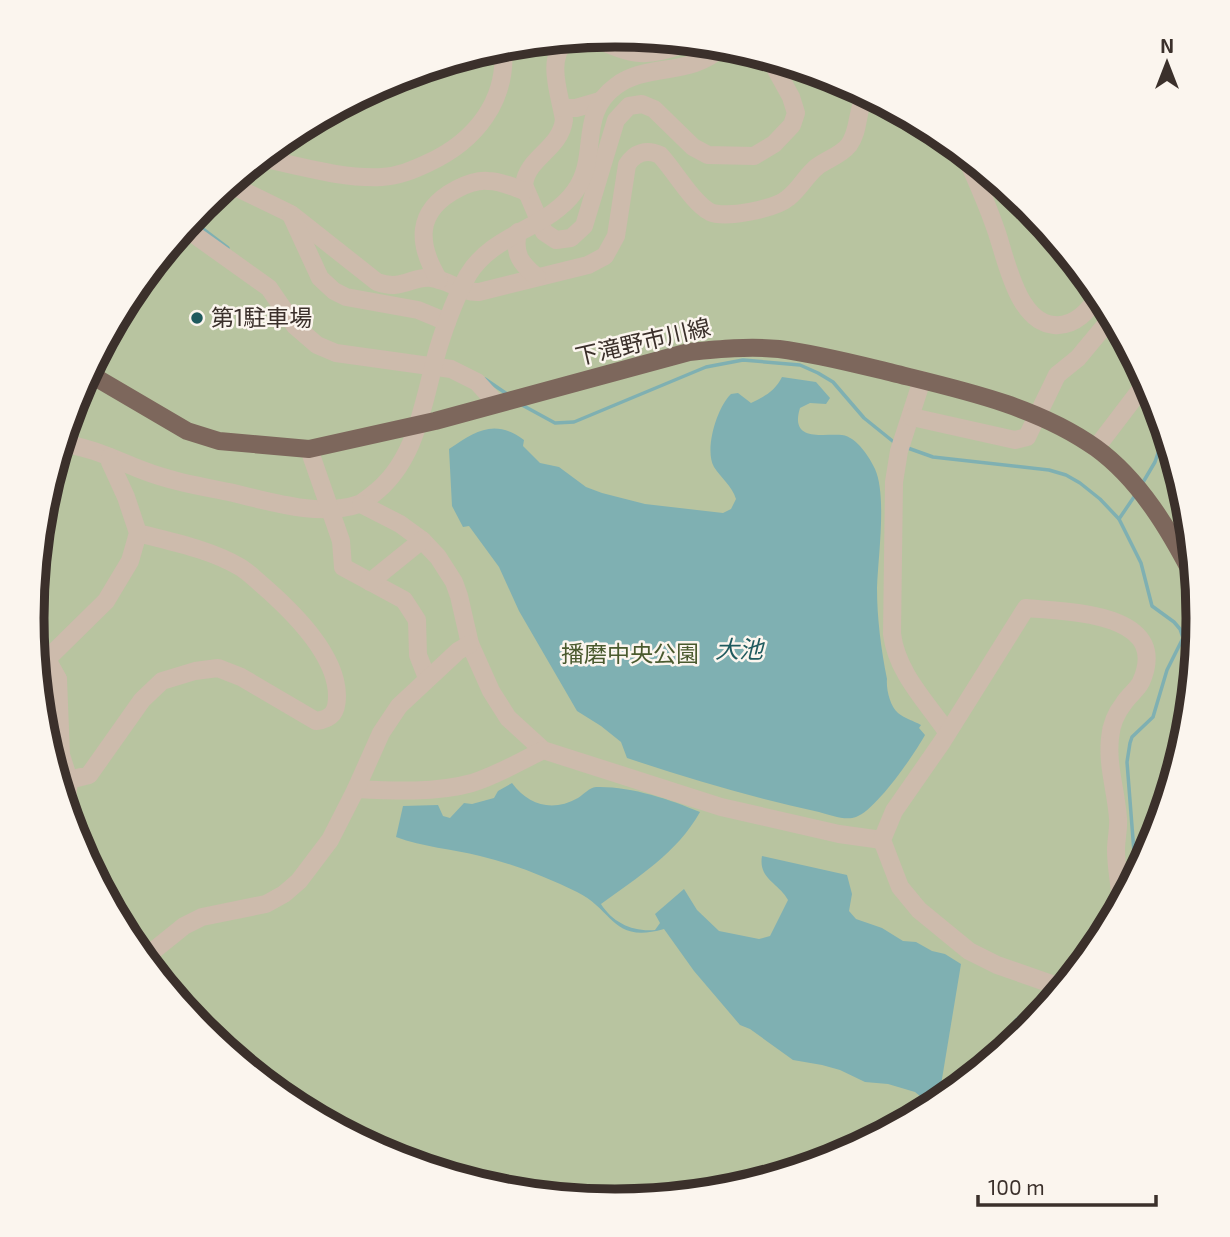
<svg xmlns="http://www.w3.org/2000/svg" width="1230" height="1237" font-family="'Exo 2','Noto Sans JP',sans-serif">
<style>
.green{fill:#b8c4a0}
.water{fill:#7fb0b2}
.lines{fill:none;stroke-linecap:round;stroke-linejoin:round}
.stream{stroke:#7fb0b2;stroke-width:3.5}
.minor{stroke:#cdbbac;stroke-width:18}
.major{stroke:#7d675c;stroke-width:18}
.poi-dot{fill:#1f5a5e;stroke:#fbf5ee;stroke-width:2.5}
.labels{text-anchor:middle;stroke-width:5;stroke-linejoin:round;paint-order:stroke}
.poi-label{font-size:23px;fill:#3b302b;stroke:#fbf5ee;text-anchor:start}
.street-label{font-size:23px;fill:#3b302b;stroke:#fbf5ee}
.park-label{font-size:23px;fill:#4a5a2e;stroke:#fbf5ee}
.water-label{font-size:24px;font-style:italic;fill:#1f5a5e;stroke:#fbf5ee}
.rim{fill:none;stroke:#3b302b;stroke-width:9}
</style>
<rect width="100%" height="100%" fill="#f4ebe1"/>
<circle class="green" cx="615" cy="619" r="582"/>
<g class="water">
<path d="M782,377L816,382L830,398L826,404L810,403L800,408C789,443 825,433 842,435C857,437 870,458 875,469C887,496 878,557 877,588C877,618 881,649 887,679C886,689 890,706 898,713C904,718 914,721 921,725L919,728L925,735C914,755 876,810 856,817C846,821 830,815 819,812C754,798 690,779 627,758L621,742L601,726L577,711L519,611L499,567L469,526L463,527L452,506L449,449C476,431 494,418 524,440L523,446L540,463L559,467L586,487L602,493L645,504L723,513L731,509L736,499C732,486 721,478 714,467C704,450 717,407 731,394L738,393L751,403C764,397 775,391 782,377Z"/>
<path d="M512,783C529,806 553,812 578,798C584,794 589,788 596,787C630,786 669,799 700,812C677,853 638,877 601,904C613,923 633,932 655,930L660,923L655,914L684,889L697,910L719,931L759,939L770,936L788,900C779,883 758,879 762,856L847,875L852,894L849,911L856,919L882,928L903,941L916,942L932,951L945,954L961,964L940,1091L944,1100L937,1105L927,1102L915,1092L888,1084L865,1082L840,1070L822,1065L793,1060L750,1029L740,1025L694,971L664,929C612,944 614,910 577,892C546,877 514,864 480,856C452,849 423,847 396,837L403,806L438,805L443,816L450,818L464,803L472,804L494,798L498,791Z"/>
<path d="M1029,1010L1043,1012L1027,1031L1004,1050C1008,1030 1008,1019 1029,1010Z"/>
</g>
<g class="lines">
<g class="stream">
<polyline points="191,220 228,248"/>
<polyline points="485,379 507,394"/>
<polyline points="522,405 555,423 574,422 706,367 743,360 800,365 818,373 833,382 864,418 895,443"/>
<polyline points="905,447 933,457 1049,470 1066,475 1080,483 1100,499 1119,519 1141,563 1152,606 1174,622 1180,629 1183,638 1167,670 1153,717 1132,737 1130,743 1127,762 1135,865 1138,873"/>
<polyline points="1142,484 1155,462 1165,432"/>
<polyline points="1119,519 1136,494"/>
</g>
<g class="minor">
<path d="M591,37C636,56 642,59 690,42"/>
<path d="M567,40C545,59 560,94 564,120C560,150 527,157 524,185L544,232L556,240L571,238L584,226L616,120L629,106L642,104L654,109L693,147L708,155L754,156L774,144L792,125L796,113L791,97L770,59"/>
<polyline points="562,108 576,108 600,101"/>
<path d="M965,155C976,179 987,204 996,230C1006,258 1017,322 1054,325C1075,327 1089,310 1100,294"/>
<path d="M261,158C300,166 342,179 382,177C399,176 413,170 428,163C476,141 508,100 503,46"/>
<path d="M229,184L291,214L377,282C403,291 411,276 431,278C449,280 461,293 479,292L588,265L605,256L616,236L627,165C635,152 647,149 660,155C675,171 692,202 710,212C725,219 775,209 788,198C800,189 806,175 818,166C828,159 841,155 849,145C860,130 856,110 866,94"/>
<polyline points="291,215 320,278 334,291 346,297 418,310 447,322"/>
<polyline points="185,228 269,288 295,326 317,345 336,353 451,369 477,382 497,404"/>
<path d="M518,232C513,254 521,264 537,277"/>
<path d="M439,280C417,244 415,211 457,189C467,184 477,180 488,181C501,181 513,187 524,191"/>
<path d="M922,380L899,451L894,482L892,634C897,673 926,701 947,732"/>
<polyline points="912,417 1015,440 1027,437 1057,375 1078,358 1112,317"/>
<path d="M61,444C89,446 116,460 142,470C170,481 199,486 229,492C268,501 319,518 359,504C364,502 368,498 372,495C418,461 423,400 438,349C446,323 455,298 468,275C493,233 548,229 575,191C600,157 577,114 616,86C647,62 691,78 723,46"/>
<polyline points="1096,448 1147,381"/>
<polyline points="309,449 341,541 343,567 404,600 417,620 418,655 427,678"/>
<polyline points="361,504 400,524 422,540 438,557 454,582 459,596 470,644 491,691 508,718 543,750 721,807 839,834 882,840"/>
<polyline points="370,582 422,540"/>
<polyline points="38,685 58,679"/>
<path d="M69,780L89,775L142,700L162,681L195,671L218,668L241,677L316,721C332,719 337,712 337,696C337,654 291,610 261,584C254,578 247,571 240,567C209,549 172,542 138,533"/>
<path d="M356,789C394,791 436,793 472,783C497,775 520,762 543,750"/>
<polyline points="66,808 69,780 61,755 58,679 47,659 106,601 130,561 138,533 126,497 110,462 110,457"/>
<polyline points="143,959 184,926 202,917 266,904 284,894 299,881 330,840 356,789 381,733 399,706 458,651 470,644"/>
<path d="M1063,988L997,965L969,951L919,910L900,887L882,840L894,811L942,742L1026,608C1068,612 1172,612 1141,682C1137,690 1128,696 1124,703C1116,713 1111,726 1110,738C1107,766 1116,790 1118,818C1119,828 1116,839 1116,850C1116,867 1120,886 1121,903"/>
</g>
<path class="major" d="M88,373L187,431L219,441L309,449L435,421L689,352C719,349 749,346 779,349C818,354 856,364 893,373C962,390 1037,406 1096,448C1140,480 1170,531 1194,578"/>
</g>
<circle class="poi-dot" cx="197" cy="318" r="7"/>
<g class="labels">
<g class="poi-label">
<text x="211" y="326">第1駐車場</text>
</g>
<g class="street-label">
<text transform="translate(643 342) rotate(-13)" y="8">下滝野市川線</text>
</g>
<g class="park-label">
<text x="630" y="662">播磨中央公園</text>
</g>
<g class="water-label">
<text x="739" y="658">大池</text>
</g>
</g>
<path d="M0 0H1230V1237H0ZM44 618a571 571 0 1 1 1142 0a571 571 0 1 1-1142 0Z" fill="#fbf5ee" fill-rule="evenodd"/>
<path class="rim" d="M44 618a571 571 0 1 1 1142 0a571 571 0 1 1-1142 0Z"/>
<g transform="translate(1167 63)" stroke="#fbf5ee" stroke-width="5" paint-order="stroke">
<path d="M0-5L12 26L0 18L-12 26Z" fill="#3b302b"/>
<text y="-10" font-size="19" font-weight="bold" text-anchor="middle" fill="#3b302b">N</text>
</g>
<path d="M978 1195v10h178v-10" fill="none" stroke="#3b302b" stroke-width="3.5"/>
<text x="988" y="1195" font-size="21" fill="#3b302b" stroke="#fbf5ee" stroke-width="5" paint-order="stroke">100 m</text>
</svg>
